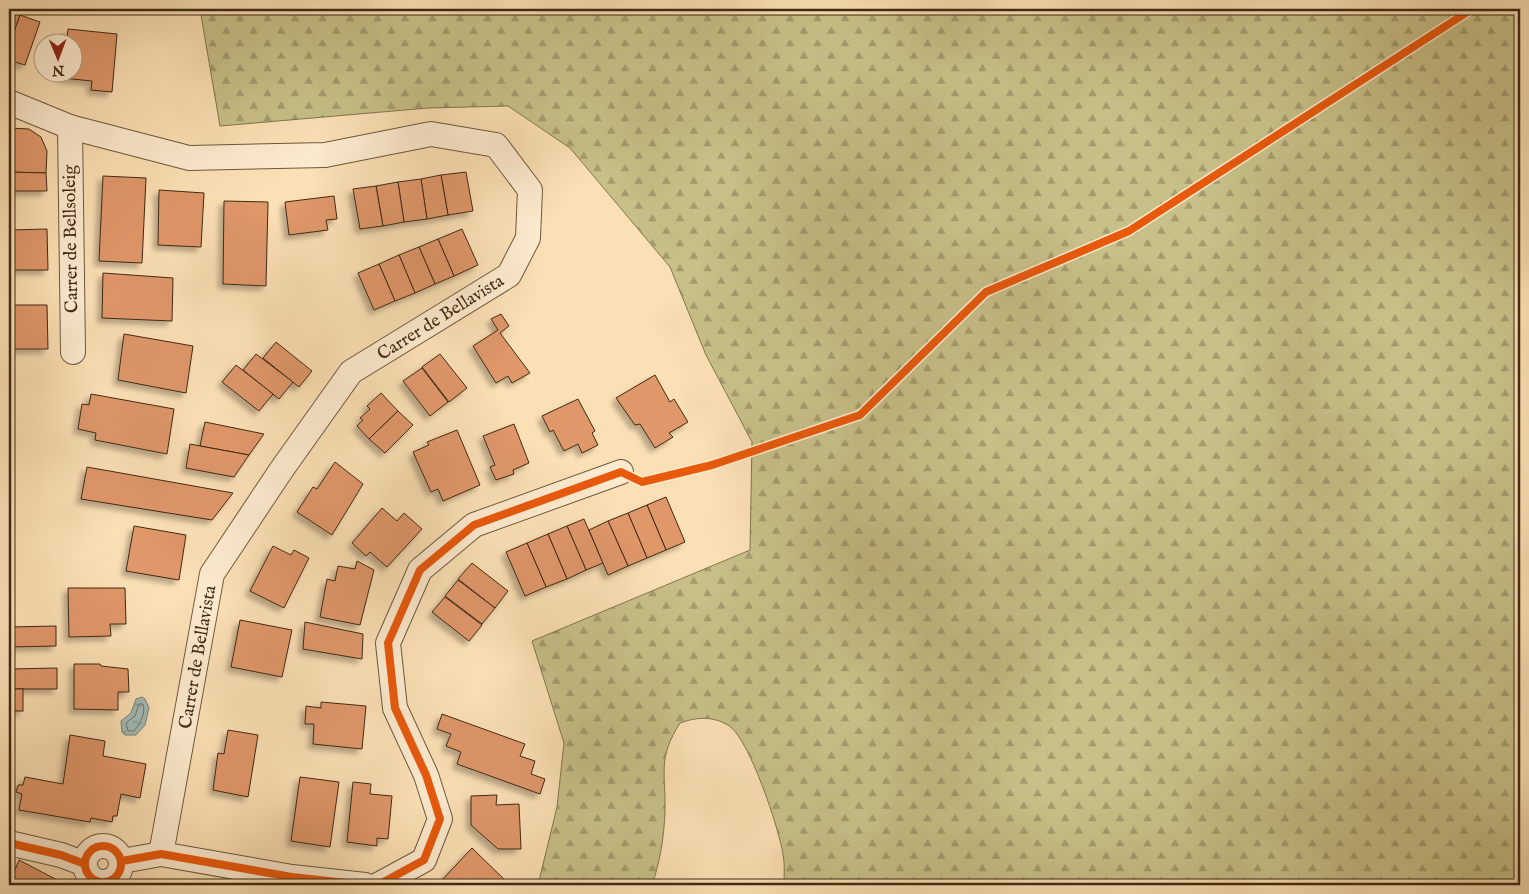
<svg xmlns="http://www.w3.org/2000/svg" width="1529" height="894" font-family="'IM FELL English',serif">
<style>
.forest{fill:url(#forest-firs);stroke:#82754e}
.water{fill:url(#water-ripples);stroke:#7a8175}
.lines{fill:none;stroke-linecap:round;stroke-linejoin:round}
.shore{stroke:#707265;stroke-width:1}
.building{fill:#e0976b;stroke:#3e2a13;filter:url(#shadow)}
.minor-casing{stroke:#6e583c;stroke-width:26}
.minor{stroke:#fdebcf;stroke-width:24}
.cycleway-casing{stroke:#fdebcf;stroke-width:11}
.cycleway{stroke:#e8590c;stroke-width:8}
.labels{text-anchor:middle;stroke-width:4;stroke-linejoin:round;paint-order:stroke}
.street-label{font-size:18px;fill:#3e2a13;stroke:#fdebcf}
</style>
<defs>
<pattern id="forest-firs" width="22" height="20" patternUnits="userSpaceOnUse" patternTransform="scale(1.25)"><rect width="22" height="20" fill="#c7c088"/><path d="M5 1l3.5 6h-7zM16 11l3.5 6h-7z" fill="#a39c6e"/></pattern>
<pattern id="water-ripples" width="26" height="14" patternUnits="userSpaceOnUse" patternTransform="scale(1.25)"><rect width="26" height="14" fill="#a2bbb7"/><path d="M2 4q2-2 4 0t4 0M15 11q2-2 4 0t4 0" fill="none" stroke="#859894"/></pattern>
<filter id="shadow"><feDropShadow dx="-4.5" dy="4.5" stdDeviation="2.5" flood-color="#0004"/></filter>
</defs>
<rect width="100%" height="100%" fill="#fce0b5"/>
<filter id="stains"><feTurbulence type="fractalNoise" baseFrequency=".004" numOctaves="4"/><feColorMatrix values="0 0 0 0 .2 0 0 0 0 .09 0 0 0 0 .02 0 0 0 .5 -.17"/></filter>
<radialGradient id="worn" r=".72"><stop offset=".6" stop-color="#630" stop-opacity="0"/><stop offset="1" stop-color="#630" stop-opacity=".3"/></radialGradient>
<path class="forest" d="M200,9H1520V885H784C784,875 785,864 783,854C779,829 749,737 728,725C712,716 697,717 680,723C657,759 666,773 665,812C664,837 660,862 652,885H538L557,807L564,743L532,641L750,550L752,442L706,355L670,267L570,148L508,106L428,108L220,126Z"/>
<polygon class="water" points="142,697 145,699 149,708 145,725 136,735 125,735 122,732 121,721 131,713 136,699"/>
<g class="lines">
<path class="shore" d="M139,704H143C146,713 140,724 134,731H128L126,723L135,716Z"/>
</g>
<g class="building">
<polygon points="9,11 20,15 9,46"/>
<polygon points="20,15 40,22 25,65 9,60 9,46"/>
<polygon points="68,29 117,34 112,92 91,90 92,81 62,78 63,72 72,72 72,42 67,42"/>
<polygon points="9,128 29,129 41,137 47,151 46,173 9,172"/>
<polygon points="9,172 46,173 47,191 9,191"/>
<polygon points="466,172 473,211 448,215 441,175"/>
<polygon points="441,175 448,215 427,219 421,179"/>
<polygon points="103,176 146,178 142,263 99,261"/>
<polygon points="421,179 427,219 404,222 398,182"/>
<polygon points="398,182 404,222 383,226 376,186"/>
<polygon points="376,186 383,226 360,229 353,189"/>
<polygon points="159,190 204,193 201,247 158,245"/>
<polygon points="334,196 337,219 326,220 328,230 289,235 285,202"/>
<polygon points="224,201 268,202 266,286 223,284"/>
<polygon points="47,229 48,270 9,270 9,230"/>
<polygon points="462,229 478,265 454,276 438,239"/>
<polygon points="438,239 454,276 435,284 419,247"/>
<polygon points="419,247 435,284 415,293 399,255"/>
<polygon points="399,255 415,293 395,301 379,264"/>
<polygon points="379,264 395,301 374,310 358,273"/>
<polygon points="103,273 173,278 172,321 102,318"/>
<polygon points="9,305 47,305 48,349 9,349"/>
<polygon points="501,314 509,326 500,333 530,373 512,383 508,376 496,383 473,346 498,330 491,319"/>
<polygon points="124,334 193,346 186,393 118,380"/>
<polygon points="276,342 312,371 299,387 263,358"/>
<polygon points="256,354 293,382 279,399 243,370"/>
<polygon points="440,354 467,388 449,402 422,367"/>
<polygon points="236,365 273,394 259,411 222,382"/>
<polygon points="422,368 448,402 430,416 403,381"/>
<polygon points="655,375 670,402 674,399 688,422 669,433 673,437 655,448 640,424 635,425 616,398"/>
<polygon points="381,393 398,411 369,439 357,426 363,420 360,418 370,409 367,406"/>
<polygon points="91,394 174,409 167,454 95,440 96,433 78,429 82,404 89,405"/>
<polygon points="578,399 595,431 592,433 598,445 582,453 578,444 564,451 553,430 550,432 542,416"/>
<polygon points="398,411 413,425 385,453 369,439"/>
<polygon points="205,422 264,434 249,455 200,446"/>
<polygon points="514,424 529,463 513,470 514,474 496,480 490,467 495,465 483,436"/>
<polygon points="457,430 480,485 443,501 438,489 431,492 413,452 429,445 427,442"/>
<polygon points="190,444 200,446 249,455 234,477 186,468"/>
<polygon points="335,462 363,484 332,535 297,512 313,487 317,489"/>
<polygon points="87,467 233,493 212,520 81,499"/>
<polygon points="666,497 685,542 666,550 647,505"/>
<polygon points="647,505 666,550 647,558 628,513"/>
<polygon points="382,508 397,521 404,513 422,529 387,567 370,552 366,556 352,543"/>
<polygon points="628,513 647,558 628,566 608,521"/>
<polygon points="584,519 603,563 586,570 567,526"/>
<polygon points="608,521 628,566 608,575 589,530"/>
<polygon points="134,526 186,535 179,580 126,571"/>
<polygon points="567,526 586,570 567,579 548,534"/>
<polygon points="548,534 567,579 546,587 527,543"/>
<polygon points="527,543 546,587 525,596 506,552"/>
<polygon points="273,546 291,555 294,550 309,558 284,608 250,591"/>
<polygon points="357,561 374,570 360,625 320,617 327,579 335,581 338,566 355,569"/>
<polygon points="472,563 508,591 495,608 458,579"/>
<polygon points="458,580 495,608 482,624 445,596"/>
<polygon points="68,588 125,588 126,624 110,624 111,636 69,637"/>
<polygon points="445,597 482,625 469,641 432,612"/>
<polygon points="240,620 292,630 282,677 231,667"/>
<polygon points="305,622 363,634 362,659 303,649"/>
<polygon points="56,626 56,646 9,647 9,627"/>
<polygon points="74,664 100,664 101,666 128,669 129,692 118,692 118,710 74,709"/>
<polygon points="57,668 57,689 9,689 9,669"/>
<rect x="9" y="689" width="14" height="22"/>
<polygon points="321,702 366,706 362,749 313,744 314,724 305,724 306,706 321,708"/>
<rect x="9" y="711" width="2" height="40"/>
<polygon points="442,714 525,744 520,756 535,761 531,774 545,779 540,794 457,764 461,752 446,746 451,734 437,729"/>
<polygon points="228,730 258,735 248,797 213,790 218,753 224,754"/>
<polygon points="70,735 105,741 103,756 146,764 140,798 121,794 117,816 113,816 112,822 91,818 90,822 19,810 22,794 16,792 18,785 23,785 25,777 63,784"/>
<polygon points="300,777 339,782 330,847 291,841"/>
<polygon points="353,782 371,784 370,794 392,796 388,839 377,838 377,846 347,842"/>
<polygon points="497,795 496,805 519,804 521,849 498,849 471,825 471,796"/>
<polygon points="472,848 510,885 445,885 441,881"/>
<polygon points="19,860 63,883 62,885 9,885"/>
<polygon points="151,879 200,885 146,885"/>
</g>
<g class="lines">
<g class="minor-casing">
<g id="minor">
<polyline points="9,102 70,127 189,158 325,155 431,134 496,145 530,190 528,238 509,275 351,372 282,469 212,574 161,854"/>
<polyline points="70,127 73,352"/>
<polyline points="9,843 61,855 85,864"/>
<circle cx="103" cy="864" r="18"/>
<polyline points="122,861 161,854 292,877 365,885"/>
<polyline points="378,885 424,860 440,819 426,775 395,708 388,643 420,570 474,525 621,472"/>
</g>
</g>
<use href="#minor" class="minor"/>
<g class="cycleway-casing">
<g id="cycleway">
<polyline points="9,843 61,855 85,864"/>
<circle cx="103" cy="864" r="18"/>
<polyline points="122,861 161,854 292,877 365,885"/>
<polyline points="378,885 424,860 440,819 426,775 395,708 388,643 420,570 474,525 621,472 642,482 712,465 860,415 986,292 1129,231 1472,9"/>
</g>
</g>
<use href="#cycleway" class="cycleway"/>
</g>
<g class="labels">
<g class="street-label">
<text transform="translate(70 239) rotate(-91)" y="6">Carrer de Bellsoleig</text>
<text transform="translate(440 317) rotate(-32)" y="6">Carrer de Bellavista</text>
<text transform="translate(197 657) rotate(-80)" y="6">Carrer de Bellavista</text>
</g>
</g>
<rect width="1529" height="894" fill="none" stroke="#fce0b5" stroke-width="30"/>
<rect x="10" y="10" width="1509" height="874" fill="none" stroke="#3e2a13" stroke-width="2.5"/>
<rect x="15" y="15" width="1499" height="864" fill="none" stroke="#3e2a13"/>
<g transform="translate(58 58) rotate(179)"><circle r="24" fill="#fdebcf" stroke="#b19e84"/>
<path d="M0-4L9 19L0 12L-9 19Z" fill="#8f2418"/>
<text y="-8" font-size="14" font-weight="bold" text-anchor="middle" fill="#3e2a13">N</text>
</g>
<rect width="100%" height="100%" filter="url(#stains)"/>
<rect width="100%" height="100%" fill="url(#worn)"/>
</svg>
